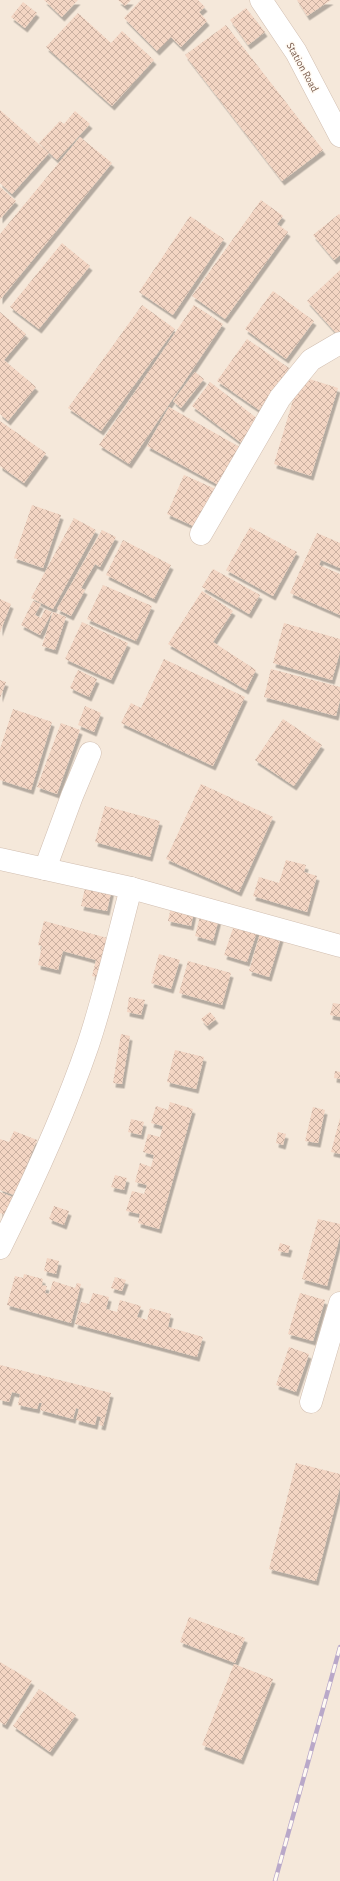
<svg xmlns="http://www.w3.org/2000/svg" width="340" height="1881" font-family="'Alegreya Sans',sans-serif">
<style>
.residential{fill:#f5e8da}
.building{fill:url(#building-cross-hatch);filter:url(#shadow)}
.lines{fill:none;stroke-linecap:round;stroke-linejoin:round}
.street-casing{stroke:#d1beb0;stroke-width:23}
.street{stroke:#fff;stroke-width:22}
.rail-casing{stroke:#b9a8c9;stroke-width:4.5}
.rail{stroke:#fffaf3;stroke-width:3;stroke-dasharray:9;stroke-linecap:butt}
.labels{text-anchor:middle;stroke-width:3;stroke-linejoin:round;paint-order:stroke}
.street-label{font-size:11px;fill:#7a5c4d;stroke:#fffaf3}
</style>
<defs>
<pattern id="building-cross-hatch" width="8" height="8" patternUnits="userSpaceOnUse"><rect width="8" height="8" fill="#f3d5c3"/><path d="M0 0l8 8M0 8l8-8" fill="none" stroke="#cab0a1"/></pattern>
<filter id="shadow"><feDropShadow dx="2.5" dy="4.5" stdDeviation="0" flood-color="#0004"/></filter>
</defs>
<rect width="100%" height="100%" fill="#fdf6ec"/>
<rect class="residential" x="0" y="0" width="340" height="1881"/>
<g class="building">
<polygon points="44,0 78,0 62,17"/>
<polygon points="118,0 131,0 125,6"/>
<polygon points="141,0 198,0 205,7 199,12 207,21 181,47 171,37 157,51 124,18"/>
<polygon points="297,0 331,0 307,16"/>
<polygon points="23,2 37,13 25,28 11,17"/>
<polygon points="246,8 265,32 248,45 230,20"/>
<polygon points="78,13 111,43 122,31 154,60 112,106 46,47"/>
<polygon points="226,25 323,150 282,181 185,55"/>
<polygon points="0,110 49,153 12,194 0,183"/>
<polygon points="75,111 90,124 57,160 39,143 60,121 64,124"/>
<polygon points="80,137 112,163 0,300 0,234"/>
<polygon points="0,187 16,201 0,219"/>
<polygon points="261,200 283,216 277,224 288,232 225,319 192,296"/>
<polygon points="339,214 340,215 340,255 334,260 313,235"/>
<polygon points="190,216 224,239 173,315 139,292"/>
<polygon points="62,243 90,266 39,329 10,307"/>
<polygon points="340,270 340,331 337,334 307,301"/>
<polygon points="273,291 314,321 286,359 245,329"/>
<polygon points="142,305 175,329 101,431 68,408"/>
<polygon points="194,305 223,324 129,464 99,445"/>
<polygon points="0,312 26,334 4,360 36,387 8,421 0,414"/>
<polygon points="247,339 289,368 259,410 217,381"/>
<polygon points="195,372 204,379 181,408 173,401"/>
<polygon points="300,376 338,388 311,476 274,464"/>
<polygon points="210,382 262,422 244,445 192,406"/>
<polygon points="169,407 245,450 224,488 147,446"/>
<polygon points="0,421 46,453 24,483 0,466"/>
<polygon points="184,475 220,491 202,530 167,514"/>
<polygon points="32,505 61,515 43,568 14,558"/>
<polygon points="74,518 96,530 53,609 31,598"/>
<polygon points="250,527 297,552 273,596 226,570"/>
<polygon points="102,530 116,537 100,567 95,564 81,588 85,590 71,616 57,609"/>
<polygon points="317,533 340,543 340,568 321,560 319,565 340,574 340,615 290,593"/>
<polygon points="123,540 171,565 154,599 106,575"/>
<polygon points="213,569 260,595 249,614 202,587"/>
<polygon points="103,585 152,606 136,641 87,619"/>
<polygon points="202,591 233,611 213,642 256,670 246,690 168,644"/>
<polygon points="0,599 11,604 0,632"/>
<polygon points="33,601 41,604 35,615 41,618 45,609 52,612 40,635 21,625"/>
<polygon points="53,612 66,617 55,650 42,646"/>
<polygon points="82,622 128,643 111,680 65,659"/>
<polygon points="284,623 340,639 340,652 332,680 273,663"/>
<polygon points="164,659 245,697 213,766 121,723 131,703 141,708"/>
<polygon points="271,669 340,687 340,700 336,716 264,697"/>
<polygon points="78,670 97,679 89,697 70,688"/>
<polygon points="0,680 6,682 0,698"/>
<polygon points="85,706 101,713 94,732 78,725"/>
<polygon points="13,709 52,722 31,790 0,780 0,749"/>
<polygon points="283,719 322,745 294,786 255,760"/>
<polygon points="61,723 80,730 57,794 37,787"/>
<polygon points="201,784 273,817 239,892 166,859"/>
<polygon points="105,806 160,821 150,857 95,842"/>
<polygon points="286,860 306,865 304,872 317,876 307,912 253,896 259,877 279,883"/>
<polygon points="85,888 112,888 107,911 81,906"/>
<polygon points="172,902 195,907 191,926 168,921"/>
<polygon points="201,913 219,918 213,941 195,936"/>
<polygon points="236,919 259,926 247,962 224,955"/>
<polygon points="44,921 115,940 105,979 92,976 96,960 63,951 58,970 38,965 42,946 38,945"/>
<polygon points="262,927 282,934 269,977 249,971"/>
<polygon points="159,954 180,960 171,989 151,983"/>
<polygon points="188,961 231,973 222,1005 179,993"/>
<polygon points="129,997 145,1000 141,1015 127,1012"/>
<polygon points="333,1003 340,1004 340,1017 330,1015"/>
<polygon points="210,1012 216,1019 207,1026 201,1019"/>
<polygon points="121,1034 130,1036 122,1084 113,1083"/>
<polygon points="175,1050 204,1057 196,1089 167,1082"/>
<polygon points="335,1071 340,1072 340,1079 334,1078"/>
<polygon points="170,1102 193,1109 159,1229 138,1223 140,1214 126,1211 132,1191 144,1194 147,1185 135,1182 140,1163 151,1167 154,1155 143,1152 148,1134 160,1137 163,1126 151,1123 156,1106 168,1110"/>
<polygon points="313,1107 325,1110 318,1143 305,1141"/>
<polygon points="340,1118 340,1154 331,1152"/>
<polygon points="131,1119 144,1122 141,1135 128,1132"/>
<polygon points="14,1131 37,1140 14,1195 0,1190 0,1139 9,1142"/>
<polygon points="278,1132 286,1134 283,1145 276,1143"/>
<polygon points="115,1175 127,1178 124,1190 111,1187"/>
<polygon points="0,1192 13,1197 6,1215 0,1213"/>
<polygon points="54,1206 69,1211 64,1225 49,1219"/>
<polygon points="318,1219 340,1224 340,1236 327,1286 302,1279"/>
<polygon points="280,1243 290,1246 288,1253 278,1251"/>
<polygon points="47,1258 59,1261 56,1274 44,1271"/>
<polygon points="24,1274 43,1279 42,1285 47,1286 45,1293 49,1294 53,1281 75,1288 77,1283 81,1284 71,1323 7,1305 15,1276 23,1278"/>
<polygon points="115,1277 126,1280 122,1291 111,1288"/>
<polygon points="93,1293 109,1297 106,1309 117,1312 120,1300 141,1306 137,1317 147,1320 150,1308 171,1314 168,1327 203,1337 197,1357 75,1324 81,1302 89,1304"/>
<polygon points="300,1293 325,1300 313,1341 288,1334"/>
<polygon points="289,1347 309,1354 296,1392 276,1385"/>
<polygon points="0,1365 111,1393 103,1426 99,1425 101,1417 97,1416 95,1425 76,1420 79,1409 76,1408 73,1419 40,1410 42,1403 39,1403 37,1409 18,1405 20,1394 12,1392 9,1402 0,1400"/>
<polygon points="296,1463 340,1474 340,1487 316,1581 269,1569"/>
<polygon points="189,1617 245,1638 235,1663 180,1642"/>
<polygon points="0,1662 32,1681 5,1725 0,1722"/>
<polygon points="234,1664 273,1679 241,1760 202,1745"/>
<polygon points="39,1689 76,1715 50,1752 13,1726"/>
</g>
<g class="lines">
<g class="street-casing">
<g id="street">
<polyline points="261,0 296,52 340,136"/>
<polyline points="201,534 280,398 311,360 340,343"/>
<polyline points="0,859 131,888 340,946"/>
<polyline points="45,869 72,796 90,753"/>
<path d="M0,1248C33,1182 64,1115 88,1045C105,994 117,941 131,888"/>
<polyline points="311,1402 340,1303"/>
</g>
</g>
<use href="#street" class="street"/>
<g class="rail-casing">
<polyline id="rail" points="275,1881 340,1647"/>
</g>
<use href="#rail" class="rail"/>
</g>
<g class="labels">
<g class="street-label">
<text transform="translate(303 67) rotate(61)" y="4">Station Road</text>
</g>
</g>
</svg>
